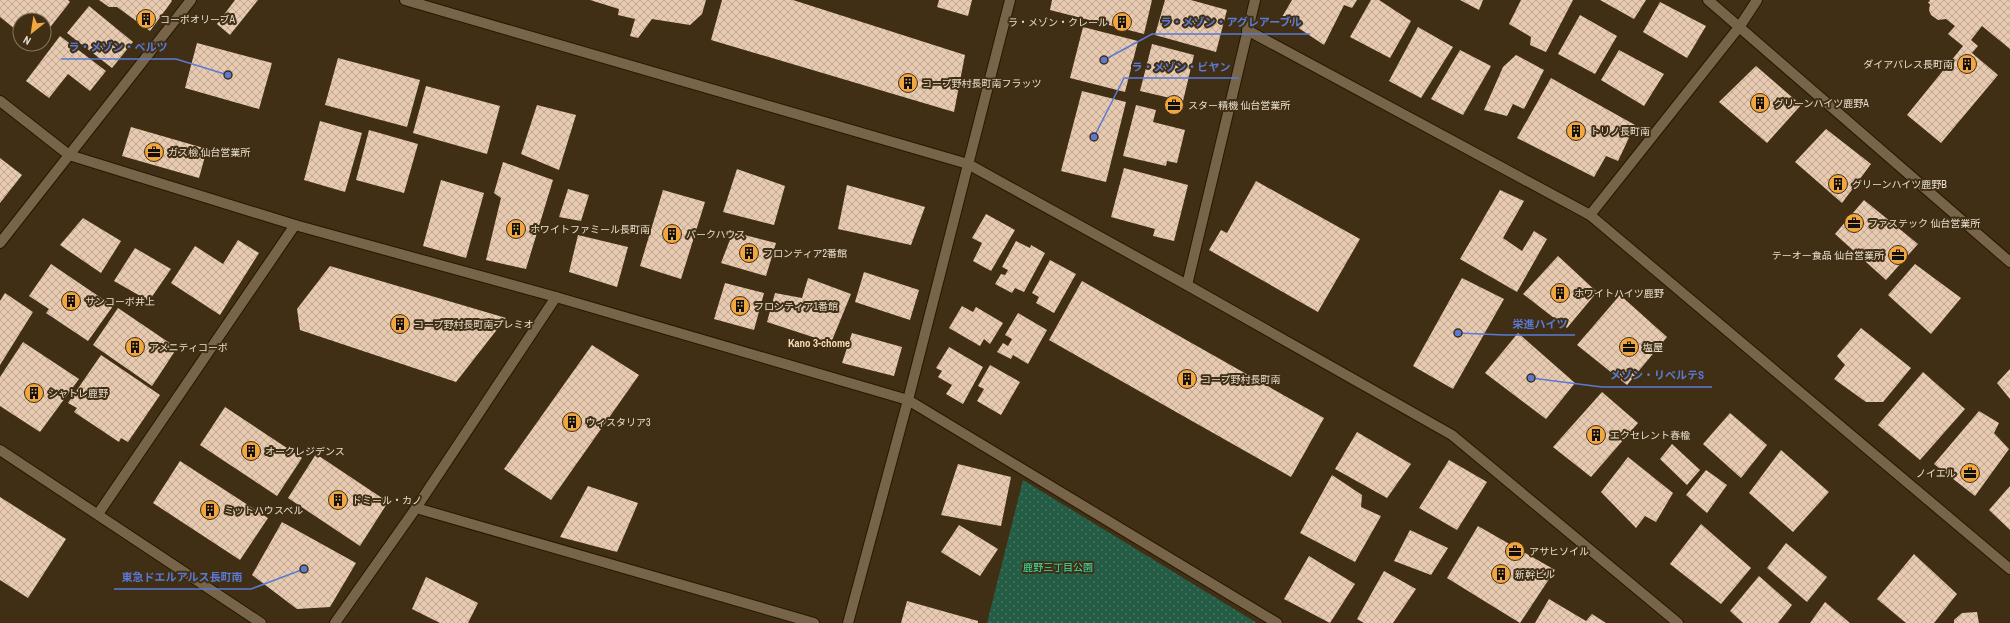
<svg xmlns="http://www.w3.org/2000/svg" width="2010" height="623" font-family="'Archivo Narrow','Noto Sans JP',sans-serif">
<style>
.park{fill:url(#park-dots)}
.building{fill:url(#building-cross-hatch)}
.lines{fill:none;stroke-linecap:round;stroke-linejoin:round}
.street-casing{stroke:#261700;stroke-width:12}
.street{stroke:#786549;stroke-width:10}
.labels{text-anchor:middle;stroke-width:4;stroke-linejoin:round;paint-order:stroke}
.poi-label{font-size:10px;fill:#e9dfcf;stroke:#402f14;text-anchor:start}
.park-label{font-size:10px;fill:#3ae2a8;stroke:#402f14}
.neighbourhood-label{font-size:11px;font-weight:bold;fill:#fbdbb7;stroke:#402f14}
.leader{fill:none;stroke:#5a7ad5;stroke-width:1.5}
.callout-dot{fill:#5a7ad5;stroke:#402f14;stroke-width:1.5}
.callout-label{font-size:11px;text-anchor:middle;font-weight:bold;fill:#5a7ad5;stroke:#402f14;stroke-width:4;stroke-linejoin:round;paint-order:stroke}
</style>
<defs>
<pattern id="park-dots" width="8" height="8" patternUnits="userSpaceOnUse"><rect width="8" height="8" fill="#255c46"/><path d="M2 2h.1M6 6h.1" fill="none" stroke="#457360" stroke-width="1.8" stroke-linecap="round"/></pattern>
<pattern id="building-cross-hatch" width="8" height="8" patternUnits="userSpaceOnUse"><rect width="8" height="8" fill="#e7caaf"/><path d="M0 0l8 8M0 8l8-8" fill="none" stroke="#bfa893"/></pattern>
</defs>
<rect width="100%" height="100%" fill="#402f14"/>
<polygon class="park" points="1023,480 1257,623 987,623"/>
<g class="building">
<polygon points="0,0 68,0 70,2 44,35 44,20 20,20 20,33 0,17"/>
<polygon points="99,0 171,0 172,1 150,31 117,7 109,7"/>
<polygon points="235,0 258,0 230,35 217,24"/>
<polygon points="590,0 706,0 702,14 690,25 652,19 638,38 630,36 635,19 618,15 619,9"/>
<polygon points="722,0 793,0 965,55 954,112 711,40"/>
<polygon points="939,0 972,0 968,16 937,7"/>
<polygon points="1052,0 1152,0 1144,34 1050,10"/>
<polygon points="1165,0 1191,0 1227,10 1216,52 1155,35"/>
<polygon points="1292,0 1357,0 1352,8 1344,5 1324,45 1282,17"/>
<polygon points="1371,0 1379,0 1411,21 1390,58 1350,37"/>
<polygon points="1460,0 1483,0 1479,10"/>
<polygon points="1521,0 1573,0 1546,52 1530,45 1531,37 1509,24"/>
<polygon points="1600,0 1646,0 1634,19"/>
<polygon points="1930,0 2010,0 2010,49 1982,26 1971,40 1978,46 1972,53 1998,75 1941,143 1907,115 1963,46 1948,34 1955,26 1946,19 1938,20 1931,15 1929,10 1930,4 1928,3"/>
<polygon points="1660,2 1706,26 1687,58 1643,32"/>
<polygon points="89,6 133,42 112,68 67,33"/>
<polygon points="1580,15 1617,36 1595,74 1558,54"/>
<polygon points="1083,27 1138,41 1125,92 1070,78"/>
<polygon points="1418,27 1453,47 1421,98 1389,81"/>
<polygon points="60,36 106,71 90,91 68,74 49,98 26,81"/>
<polygon points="197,43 272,63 259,109 185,88"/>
<polygon points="1152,44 1194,55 1183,101 1140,91"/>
<polygon points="1460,50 1491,66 1463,115 1431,99"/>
<polygon points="1619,50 1664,74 1644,106 1601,80"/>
<polygon points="1516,55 1544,70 1524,109 1513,104 1507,116 1484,110 1503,67"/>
<polygon points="338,58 420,80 407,127 325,105"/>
<polygon points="1756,66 1801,105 1767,143 1719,102"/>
<polygon points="1551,78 1635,125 1618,161 1606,156 1594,177 1517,138"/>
<polygon points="426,86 500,106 487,154 413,133"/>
<polygon points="1082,91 1126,102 1106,182 1061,171"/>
<polygon points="537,105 576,115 559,170 521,154"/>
<polygon points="1136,105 1156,110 1153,122 1185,130 1177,163 1167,161 1166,166 1123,156"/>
<polygon points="320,121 362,133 345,192 304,180"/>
<polygon points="131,127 207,149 199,178 122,156"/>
<polygon points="1826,129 1871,164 1842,203 1795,162"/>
<polygon points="369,130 418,144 404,193 356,180"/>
<polygon points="0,158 22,175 0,203"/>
<polygon points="503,162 553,180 526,269 486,260 501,198 494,193"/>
<polygon points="1124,168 1188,185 1174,241 1153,236 1155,229 1111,217"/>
<polygon points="737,169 785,186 774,225 723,212"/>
<polygon points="441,180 484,193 466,258 423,246"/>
<polygon points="1256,181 1360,239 1318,312 1209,250 1221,230 1227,233"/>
<polygon points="847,185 925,207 911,245 838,229"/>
<polygon points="568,189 589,195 581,221 559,217"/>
<polygon points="663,190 705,202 681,279 640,266"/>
<polygon points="1500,190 1524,201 1503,238 1522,251 1534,231 1547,239 1517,292 1460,259"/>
<polygon points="1864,200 1918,244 1886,280 1835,234"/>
<polygon points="986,214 1015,230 991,271 973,261 982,243 972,238"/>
<polygon points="83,218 121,241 101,273 60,245"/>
<polygon points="733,232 776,243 766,276 721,263"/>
<polygon points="578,235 628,247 617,287 569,272"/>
<polygon points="238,240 259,253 220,315 171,283 195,246 223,264"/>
<polygon points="1016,241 1030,248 1031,245 1045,253 1024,292 1015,288 1012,293 995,284 1001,274 1005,275 1008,270 1002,267"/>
<polygon points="135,248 171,269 149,301 114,281"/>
<polygon points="1558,256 1597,292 1567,328 1523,294"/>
<polygon points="1050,260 1076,274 1054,313 1036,303 1039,297 1032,293"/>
<polygon points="51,264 113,306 88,341 46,313 49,309 29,296"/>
<polygon points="1915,264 1961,298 1931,334 1888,295"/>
<polygon points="330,266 506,318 456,382 300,330 297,309"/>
<polygon points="864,272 919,290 910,320 855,302"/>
<polygon points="808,278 851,294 831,343 767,322 775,293 802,298"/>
<polygon points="1462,278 1504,299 1453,389 1413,366"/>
<polygon points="1082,281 1324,418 1291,477 1049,340"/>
<polygon points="725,283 764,293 754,330 714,319"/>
<polygon points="5,293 33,312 0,365 0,301"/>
<polygon points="1620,295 1667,337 1627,385 1577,345"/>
<polygon points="962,306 973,312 976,307 1003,323 990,344 984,339 980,346 949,328"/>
<polygon points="118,308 177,348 152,386 93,345"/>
<polygon points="1018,313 1047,330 1028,364 1013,355 1011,359 997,352 1003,343 1008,346 1012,339 1005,335"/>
<polygon points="1861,328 1911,368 1883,402 1866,402 1834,379 1845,365 1837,356"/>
<polygon points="852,333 902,347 894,376 842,363"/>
<polygon points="1518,333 1575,383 1546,419 1485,373"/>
<polygon points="23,342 79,379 40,432 0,406 0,377"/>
<polygon points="592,345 639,375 551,500 504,469"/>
<polygon points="949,347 983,367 963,404 946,394 952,385 938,377 942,371 936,368"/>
<polygon points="101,355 160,395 128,442 121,438 119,442 74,412 77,408 68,403"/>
<polygon points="990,365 1020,382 1001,415 977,401 984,389 978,386"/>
<polygon points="2010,369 2010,399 1997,383"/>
<polygon points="1923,372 1965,409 1920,460 1878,425"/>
<polygon points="1602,392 1638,423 1591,477 1553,447"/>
<polygon points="225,407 302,458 277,496 200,445"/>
<polygon points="1979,411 1999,423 1994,433 2009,449 1975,496 1934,464"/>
<polygon points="1730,413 1767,445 1741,478 1703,444"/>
<polygon points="1357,432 1411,464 1387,498 1335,469"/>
<polygon points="1672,444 1700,470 1687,485 1660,459"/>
<polygon points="1781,450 1829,492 1793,532 1749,493"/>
<polygon points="316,454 388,502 360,546 288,498"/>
<polygon points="1628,457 1673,493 1656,522 1645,516 1636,528 1601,492"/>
<polygon points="1449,460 1487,482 1457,530 1419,508"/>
<polygon points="180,461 268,518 240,560 153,503"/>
<polygon points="958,464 1011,477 1001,526 941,515"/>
<polygon points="1706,470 1727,485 1707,513 1686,495"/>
<polygon points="1332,475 1362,495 1361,507 1381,516 1355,562 1300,533"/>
<polygon points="588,486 638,503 617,552 560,537"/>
<polygon points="2010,486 2010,530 1989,510"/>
<polygon points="0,497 66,539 28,598 0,580"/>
<polygon points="282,522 356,563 330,607 297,609 252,575"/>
<polygon points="1701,524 1751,568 1721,604 1670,564"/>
<polygon points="959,525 998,549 980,576 941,552"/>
<polygon points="1478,526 1555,570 1520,623 1447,578"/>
<polygon points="1410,530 1448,548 1431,575 1394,561"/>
<polygon points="1786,543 1827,577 1807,602 1767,568"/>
<polygon points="1914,554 1957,594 1934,623 1906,623 1877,599"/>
<polygon points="1309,556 1355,584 1330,623 1284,599"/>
<polygon points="1384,571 1416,589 1393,623 1364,623 1357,619"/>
<polygon points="1759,576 1792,605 1778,623 1743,623 1730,611"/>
<polygon points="426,577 478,603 468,623 440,623 412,609"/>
<polygon points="1549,599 1586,621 1592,614 1606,623 1535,623"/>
<polygon points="907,601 978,621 978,623 901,623"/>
<polygon points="1825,602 1850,623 1810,623"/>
<polygon points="1977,612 1979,623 1954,623 1954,620 1962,613"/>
</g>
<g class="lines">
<g class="street-casing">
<g id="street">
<polyline points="405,0 968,164 1187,285 1452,435 1678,623"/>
<polyline points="1708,0 2010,262"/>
<polyline points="1247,30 1590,215 2010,569"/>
<polyline points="0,101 69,155 295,225 556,297 908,400 1277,623"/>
<polyline points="1590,215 1740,26 1757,0"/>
<polyline points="0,243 191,0"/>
<polyline points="1187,285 1255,0"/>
<polyline points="0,450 261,623"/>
<polyline points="416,508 814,623"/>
<polyline points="98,514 295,225"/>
<polyline points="335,623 416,508 556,297"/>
<polyline points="848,623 908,400 1010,0"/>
</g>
</g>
<use href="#street" class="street"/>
</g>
<defs>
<g id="building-disc" transform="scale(1)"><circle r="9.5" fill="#f1a63f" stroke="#402f14"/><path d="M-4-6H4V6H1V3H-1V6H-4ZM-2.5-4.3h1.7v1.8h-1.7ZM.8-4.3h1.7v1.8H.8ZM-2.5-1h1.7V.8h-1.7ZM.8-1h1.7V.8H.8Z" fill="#111"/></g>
<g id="office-disc" transform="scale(1)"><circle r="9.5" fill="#f1a63f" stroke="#402f14"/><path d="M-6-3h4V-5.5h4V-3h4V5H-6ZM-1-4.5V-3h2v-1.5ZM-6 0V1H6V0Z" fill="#111"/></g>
</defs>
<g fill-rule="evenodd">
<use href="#building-disc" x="146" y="19"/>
<use href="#building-disc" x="1122" y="22"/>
<use href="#building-disc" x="1967" y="64"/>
<use href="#building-disc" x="908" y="83"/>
<use href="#building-disc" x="1760" y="103"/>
<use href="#office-disc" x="1174" y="105"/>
<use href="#building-disc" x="1576" y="131"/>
<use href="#office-disc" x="154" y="152"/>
<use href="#building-disc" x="1838" y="184"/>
<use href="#office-disc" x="1854" y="223"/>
<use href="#building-disc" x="516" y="229"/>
<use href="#building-disc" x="672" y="234"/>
<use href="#building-disc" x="749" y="253"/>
<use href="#office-disc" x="1898" y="255"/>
<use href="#building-disc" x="1560" y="293"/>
<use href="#building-disc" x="71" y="301"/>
<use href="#building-disc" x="740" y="306"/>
<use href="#building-disc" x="400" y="324"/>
<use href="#building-disc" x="135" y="347"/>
<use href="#office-disc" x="1629" y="347"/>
<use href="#building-disc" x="1187" y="379"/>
<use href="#building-disc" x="34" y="393"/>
<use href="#building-disc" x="572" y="422"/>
<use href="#building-disc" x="1596" y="435"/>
<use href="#building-disc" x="251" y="451"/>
<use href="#office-disc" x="1970" y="473"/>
<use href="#building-disc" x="338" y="500"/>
<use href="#building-disc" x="210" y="510"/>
<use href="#office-disc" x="1515" y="551"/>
<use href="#building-disc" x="1501" y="574"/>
</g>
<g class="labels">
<g class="poi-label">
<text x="160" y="23">コーポオリーブA</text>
<text x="1108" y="26" text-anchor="end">ラ・メゾン・クレール</text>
<text x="1953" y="68" text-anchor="end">ダイアパレス長町南</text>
<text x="922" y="87">コープ野村長町南フラッツ</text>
<text x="1774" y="107">グリーンハイツ鹿野A</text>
<text x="1188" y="109">スター精機 仙台営業所</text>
<text x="1590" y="135">トリノ長町南</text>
<text x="168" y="156">ガス檢 仙台営業所</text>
<text x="1852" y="188">グリーンハイツ鹿野B</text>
<text x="1868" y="227">ファステック 仙台営業所</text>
<text x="530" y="233">ホワイトファミール長町南</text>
<text x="686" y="238">パークハウス</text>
<text x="763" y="257">フロンティア2番館</text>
<text x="1884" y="259" text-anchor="end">テーオー食品 仙台営業所</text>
<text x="1574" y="297">ホワイトハイツ鹿野</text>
<text x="85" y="305">サンコーポ井上</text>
<text x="754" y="310">フロンティア1番館</text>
<text x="414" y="328">コープ野村長町南プレミオ</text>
<text x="149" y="351">アメニティコーポ</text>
<text x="1643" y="351">塩屋</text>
<text x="1201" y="383">コープ野村長町南</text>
<text x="48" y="397">シャトレ鹿野</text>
<text x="586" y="426">ウィスタリア3</text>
<text x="1610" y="439">エクセレント春楡</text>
<text x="265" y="455">オークレジデンス</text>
<text x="1956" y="477" text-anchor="end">ノイエル</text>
<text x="352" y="504">ドミール・カノ</text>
<text x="224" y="514">ミットハウスベル</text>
<text x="1529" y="555">アサヒソイル</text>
<text x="1515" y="578">新幹ビル</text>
</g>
<g class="park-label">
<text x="1058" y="571">鹿野三丁目公園</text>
</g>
<g class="neighbourhood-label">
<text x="819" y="347">Kano 3-chome</text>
</g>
</g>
<path class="leader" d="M1104 60L1152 34H1310M228 75L176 59H61M1094 137L1124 78H1239M1458 333L1504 335H1575M1531 378L1602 387H1712M304 569L251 589H114"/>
<g class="callout-dot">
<circle cx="1104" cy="60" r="4"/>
<circle cx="228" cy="75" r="4"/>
<circle cx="1094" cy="137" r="4"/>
<circle cx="1458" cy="333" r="4"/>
<circle cx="1531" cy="378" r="4"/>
<circle cx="304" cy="569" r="4"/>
</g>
<g class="callout-label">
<text x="1231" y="26">ラ・メゾン・アグレアーブル</text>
<text x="118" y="51">ラ・メゾン・ベルツ</text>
<text x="1181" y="71">ラ・メゾン・ビヤン</text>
<text x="1540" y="328">栄進ハイツ</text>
<text x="1657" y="379">メゾン・リベルテS</text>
<text x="182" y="581">東急ドエルアルス長町南</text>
</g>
<g transform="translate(32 32) rotate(210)"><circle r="19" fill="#402f14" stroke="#84755f"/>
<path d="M0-3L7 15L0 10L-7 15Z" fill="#f1a63f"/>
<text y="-6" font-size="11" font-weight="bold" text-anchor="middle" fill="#e9dfcf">N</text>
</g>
</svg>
